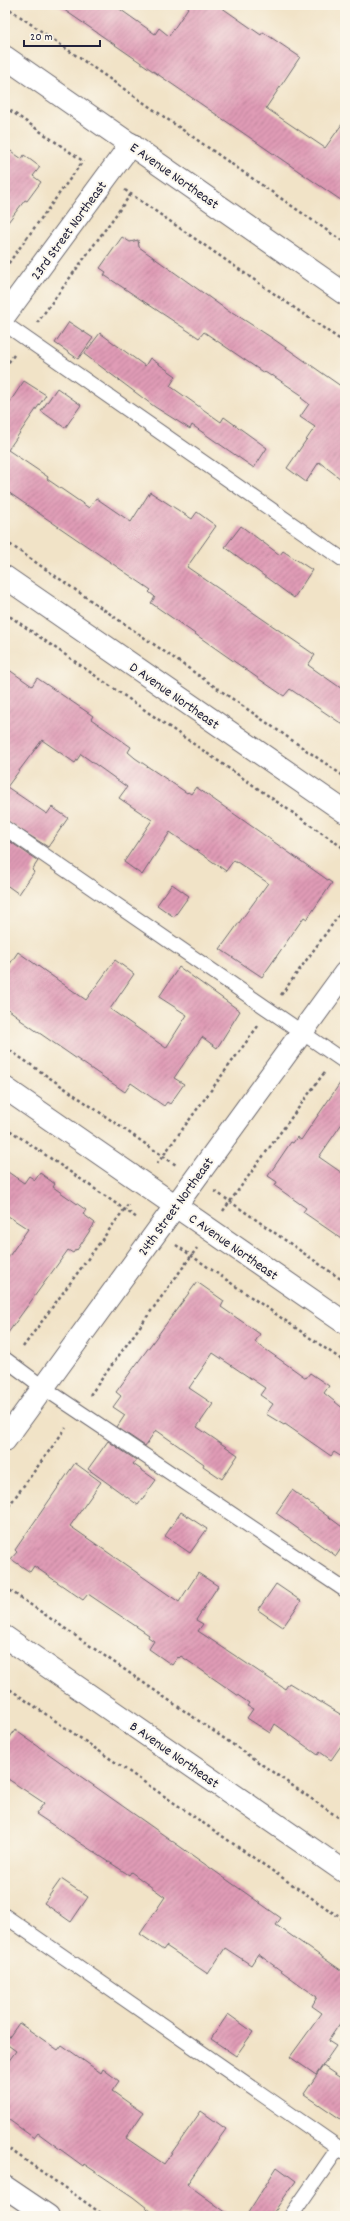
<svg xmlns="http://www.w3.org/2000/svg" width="350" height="2221" font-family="Dekko,sans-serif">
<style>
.building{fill:url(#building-hatch)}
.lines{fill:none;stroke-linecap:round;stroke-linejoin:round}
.lane-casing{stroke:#6a666c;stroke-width:16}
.street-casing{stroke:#6a666c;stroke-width:24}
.path{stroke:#6a666c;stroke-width:2.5;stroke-dasharray:3 3;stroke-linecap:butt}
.lane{stroke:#fff;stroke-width:14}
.street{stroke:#fff;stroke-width:22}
.labels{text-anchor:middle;stroke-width:4;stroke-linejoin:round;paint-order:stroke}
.street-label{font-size:14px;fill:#22223b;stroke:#fbf7ec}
</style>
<defs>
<pattern id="building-hatch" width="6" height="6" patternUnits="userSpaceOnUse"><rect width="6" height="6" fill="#e09bb6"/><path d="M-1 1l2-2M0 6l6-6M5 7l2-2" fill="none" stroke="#b57e95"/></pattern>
</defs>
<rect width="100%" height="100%" fill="#fbf7ec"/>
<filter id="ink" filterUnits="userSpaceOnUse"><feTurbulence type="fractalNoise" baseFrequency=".025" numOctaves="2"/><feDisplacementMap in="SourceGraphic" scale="8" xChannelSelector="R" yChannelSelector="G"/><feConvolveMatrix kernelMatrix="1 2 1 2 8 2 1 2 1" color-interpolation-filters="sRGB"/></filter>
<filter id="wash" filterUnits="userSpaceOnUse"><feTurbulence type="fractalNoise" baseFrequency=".012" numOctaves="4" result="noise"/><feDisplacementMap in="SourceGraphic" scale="16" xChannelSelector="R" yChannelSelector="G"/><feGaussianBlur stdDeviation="0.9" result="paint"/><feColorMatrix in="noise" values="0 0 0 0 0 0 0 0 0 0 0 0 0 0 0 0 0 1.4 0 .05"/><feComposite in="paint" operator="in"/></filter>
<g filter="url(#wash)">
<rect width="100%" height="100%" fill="#f1e3c7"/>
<g id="blocks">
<g class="building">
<polygon points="57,5 114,5 155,34 159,28 169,36 190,5 218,5 261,35 263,32 300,57 266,108 325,148 345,120 345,203"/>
<polygon points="5,147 22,159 24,155 40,167 33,176 41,182 27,201 25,200 5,226"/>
<polygon points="122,237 130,242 138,240 139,247 231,313 232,312 272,338 345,389 345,482 319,462 306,482 287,468 315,427 300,417 309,404 301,398 303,396 272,375 271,376 265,372 264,373 204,332 199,338 104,275 106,272 100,268"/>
<polygon points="69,322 93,338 78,359 55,343"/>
<polygon points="100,333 145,366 150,358 176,376 170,386 221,422 224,417 267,448 254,468 192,425 190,429 155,407 84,354"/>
<polygon points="24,381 46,395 8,450 48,477 47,479 89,508 96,498 131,522 150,492 192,519 197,512 216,526 187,567 315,655 308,665 345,691 345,726 290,689 284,696 262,681 151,603 155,597 149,592 151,590 5,490 5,409"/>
<polygon points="57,388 81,405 65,428 41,411"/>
<polygon points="241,526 280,555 283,551 312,570 294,598 225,547"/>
<polygon points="5,667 32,686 37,678 93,716 91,719 131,747 128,752 135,758 187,793 188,792 191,794 196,787 332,883 307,919 304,917 262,977 220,949 268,883 234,860 226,871 170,832 142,875 124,862 152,820 119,798 127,787 81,754 75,763 42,740 7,787 47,814 52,807 68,818 48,847 5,820"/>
<polygon points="5,838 38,861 32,870 34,872 19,894 5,884"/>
<polygon points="172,884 189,896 174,917 157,905"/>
<polygon points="18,952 86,1000 115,960 134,974 110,1009 166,1048 187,1015 159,997 179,967 240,1011 217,1048 202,1037 174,1078 184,1084 170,1104 167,1102 164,1106 131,1083 125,1092 19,1019 20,1018 5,1007 5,971"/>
<polygon points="345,1076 345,1119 319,1157 345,1175 345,1241 303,1212 306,1208 275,1186 277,1182 268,1176 291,1142 293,1143 297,1137 301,1140"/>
<polygon points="5,1170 24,1183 29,1176 35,1180 40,1173 55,1184 53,1187 86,1210 83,1214 95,1223 77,1250 76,1249 73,1253 68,1250 5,1337 5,1262 28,1229 5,1214"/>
<polygon points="197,1282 224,1301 221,1307 260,1334 255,1342 306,1378 310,1373 329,1386 324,1393 345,1410 345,1459 334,1452 331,1456 285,1424 284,1425 266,1414 273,1404 260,1395 265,1388 213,1353 189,1388 213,1404 197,1427 238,1455 222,1479 203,1466 204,1464 156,1430 145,1446 117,1427 125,1415 113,1407 121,1396 116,1392"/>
<polygon points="108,1441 136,1460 133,1464 156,1480 138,1505 88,1469"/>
<polygon points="75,1463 101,1482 70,1526 179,1602 198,1573 218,1586 196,1620 203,1624 198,1631 285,1689 289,1683 345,1717 345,1740 331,1760 320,1752 318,1755 275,1724 270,1733 247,1718 253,1709 247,1706 249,1703 181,1656 179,1658 178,1657 172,1665 149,1649 154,1641 148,1637 149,1635 88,1594 83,1600 34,1566 30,1572 11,1559 17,1552 15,1550"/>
<polygon points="292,1490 345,1529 345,1543 336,1556 276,1513"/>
<polygon points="181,1512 207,1529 190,1553 165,1536"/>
<polygon points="276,1584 301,1601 283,1627 258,1610"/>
<polygon points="15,1730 281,1918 276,1925 345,1973 345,2016 328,2041 336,2046 316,2075 290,2057 322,2013 312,2006 317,1997 258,1954 251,1965 225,1948 208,1974 166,1946 163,1950 140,1934 165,1897 131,1872 129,1875 36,1814 44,1803 5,1777 5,1745"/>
<polygon points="61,1879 88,1897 71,1922 44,1903"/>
<polygon points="228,2014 253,2032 236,2056 211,2039"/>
<polygon points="19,2023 58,2050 62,2045 101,2073 103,2069 119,2081 112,2091 143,2113 126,2138 164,2164 201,2111 226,2129 187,2184 231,2216 157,2216 133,2197 84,2164 83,2166 38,2133 34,2138 5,2117 5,2066 16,2051 5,2043"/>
<polygon points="323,2066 345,2081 345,2122 304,2094"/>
<polygon points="277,2167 296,2181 271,2216 246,2216"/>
</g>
</g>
</g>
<g filter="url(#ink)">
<use href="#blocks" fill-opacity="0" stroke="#6a666c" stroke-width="1"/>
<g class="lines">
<g class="lane-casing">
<g id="lane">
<polyline points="5,324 345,561"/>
<polyline points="5,828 345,1062"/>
<polyline points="5,1359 44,1388 345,1590"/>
<polyline points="5,1916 345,2152"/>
<polyline points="291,2216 339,2147"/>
</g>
</g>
<g class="street-casing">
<g id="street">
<polyline points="5,57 345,294"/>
<polyline points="5,315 131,144"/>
<polyline points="5,577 345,812"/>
<polyline points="5,1088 345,1323"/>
<polyline points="5,1440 345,973"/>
<polyline points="5,1637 345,1872"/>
<polyline points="5,2187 48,2216"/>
</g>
</g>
<g class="path">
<polyline points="5,6 345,243"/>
<polyline points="5,107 83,161"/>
<polyline points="125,190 345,343"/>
<polyline points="5,268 83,161"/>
<polyline points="37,323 131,194"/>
<polyline points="5,367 14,355"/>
<polyline points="5,541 345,777"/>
<polyline points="5,613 345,849"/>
<polyline points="281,995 345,907"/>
<polyline points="5,1047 176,1165"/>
<polyline points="5,1127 137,1218"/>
<polyline points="157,1164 258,1026"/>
<polyline points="215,1191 345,1282"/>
<polyline points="223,1211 324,1073"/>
<polyline points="176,1245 345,1362"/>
<polyline points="23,1347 129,1203"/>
<polyline points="90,1395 197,1248"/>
<polyline points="5,1511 66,1428"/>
<polyline points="5,1587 345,1822"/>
<polyline points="5,1686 345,1921"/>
<polyline points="5,2146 105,2216"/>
</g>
<use href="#lane" class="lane"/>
<use href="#street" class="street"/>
</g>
</g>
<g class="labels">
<g class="street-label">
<text transform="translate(175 175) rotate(35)" y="5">E Avenue Northeast</text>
<text transform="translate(68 230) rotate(-54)" y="5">23rd Street Northeast</text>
<text transform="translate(175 695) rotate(35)" y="5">D Avenue Northeast</text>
<text transform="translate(175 1206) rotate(-54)" y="5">24th Street Northeast</text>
<text transform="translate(234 1246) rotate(35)" y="5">C Avenue Northeast</text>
<text transform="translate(175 1754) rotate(35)" y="5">B Avenue Northeast</text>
</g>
</g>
<rect width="350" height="2221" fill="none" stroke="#fbf7ec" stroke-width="20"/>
<path d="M24 40v6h76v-6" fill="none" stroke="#22223b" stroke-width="2"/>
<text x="30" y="40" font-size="12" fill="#22223b" stroke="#fbf7ec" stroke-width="3" paint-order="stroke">20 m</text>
</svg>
